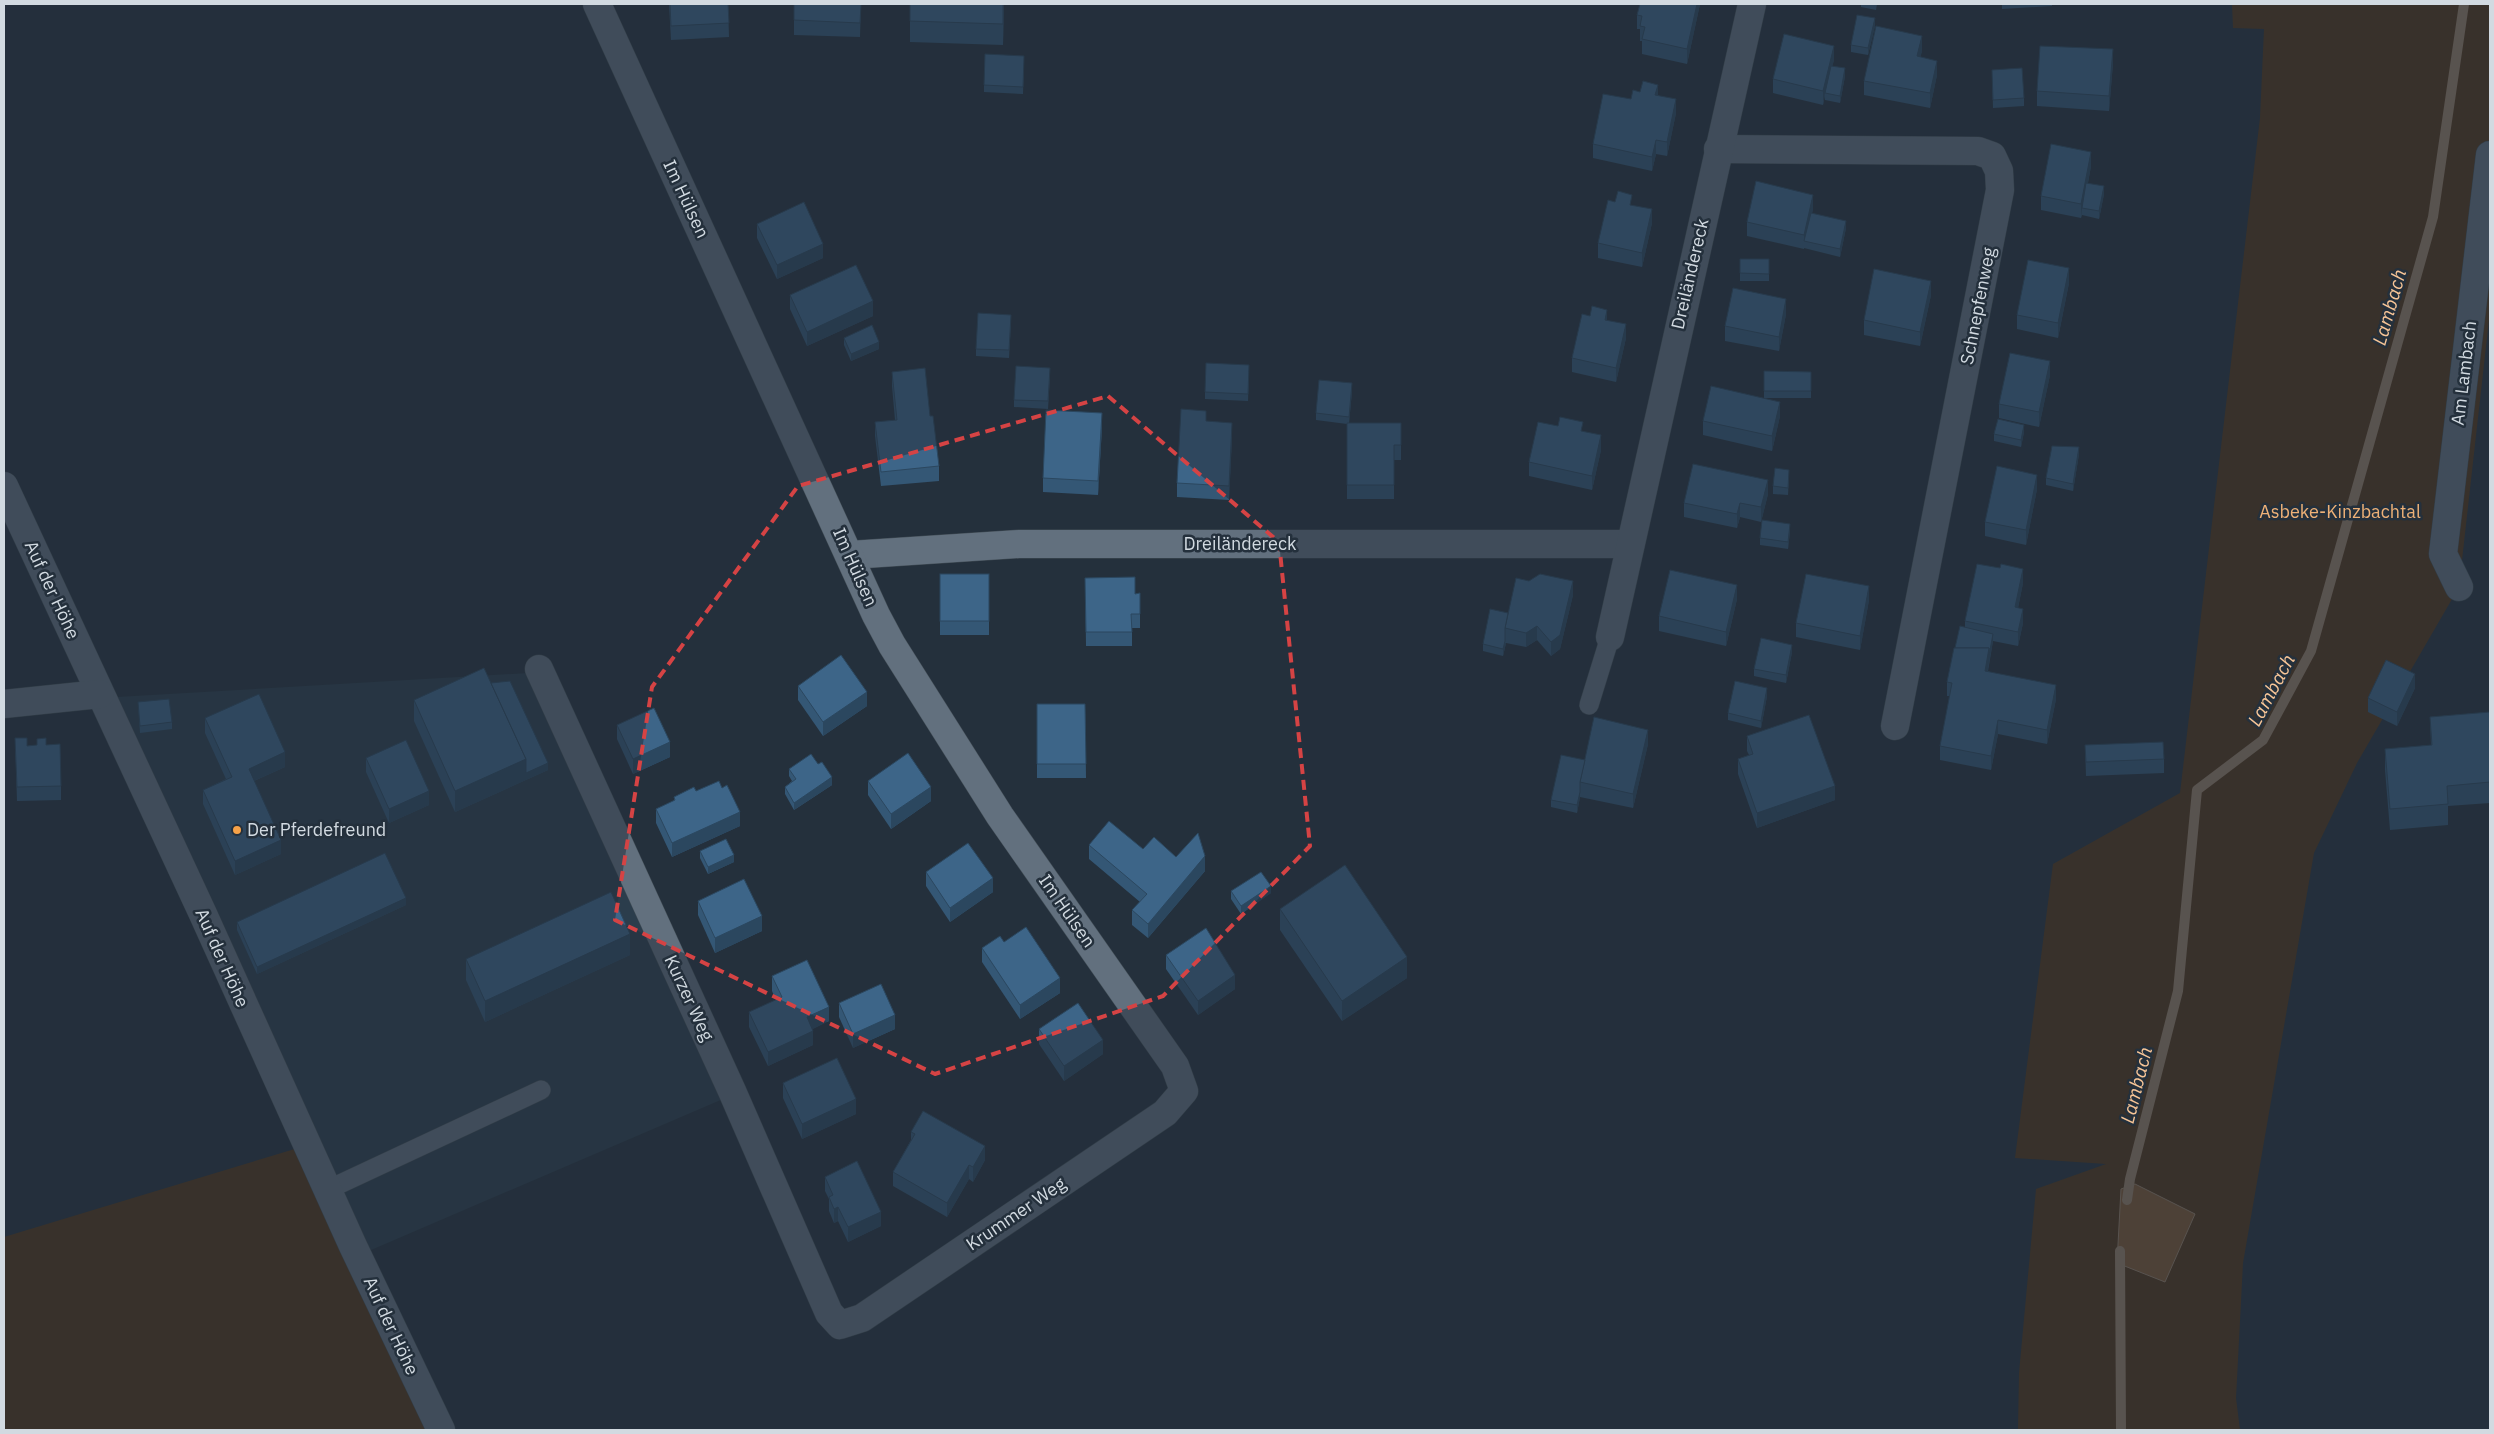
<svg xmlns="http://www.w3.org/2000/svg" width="2494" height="1434" font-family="'IBM Plex Sans',sans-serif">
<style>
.built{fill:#2b3d4c}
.green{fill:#513417}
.water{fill:#7e5732;stroke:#977e66}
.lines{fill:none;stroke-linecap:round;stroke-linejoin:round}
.stream{stroke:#977e66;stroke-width:10}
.service-casing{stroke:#434e57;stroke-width:20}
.minor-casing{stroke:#434e57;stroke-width:29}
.service{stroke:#62707e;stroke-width:19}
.minor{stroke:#62707e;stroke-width:28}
.wall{fill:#345775}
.shaded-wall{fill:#2b475f}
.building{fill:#3d6588;stroke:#2b475f}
.marked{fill:none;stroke:#d54344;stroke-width:4;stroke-dasharray:10 6;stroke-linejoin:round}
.poi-dot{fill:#f7a248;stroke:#24303c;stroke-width:2}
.labels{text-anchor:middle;stroke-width:5;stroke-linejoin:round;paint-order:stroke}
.street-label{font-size:18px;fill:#d2dae1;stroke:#24303c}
.park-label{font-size:18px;fill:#eeb177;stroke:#24303c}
.poi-label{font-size:18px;fill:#d2dae1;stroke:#24303c;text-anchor:start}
.water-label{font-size:19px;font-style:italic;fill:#f7c597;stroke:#24303c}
</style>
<rect width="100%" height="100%" fill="#24303c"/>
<polygon class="built" points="529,673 723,1099 364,1253 117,697"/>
<g class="green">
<polygon points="2232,4 2490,4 2490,311 2459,587 2357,763 2314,853 2243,1263 2236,1398 2240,1430 2018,1430 2019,1373 2036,1189 2106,1164 2015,1158 2053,864 2180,793 2260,118 2264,29 2233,28"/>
<polygon points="298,1148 431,1430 4,1430 4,1237"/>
</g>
<polygon class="water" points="2135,1184 2195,1214 2165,1282 2117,1263 2121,1189"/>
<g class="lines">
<g class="stream">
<polyline points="2127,1200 2130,1179 2178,991 2197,790 2263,740 2311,651 2433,217 2464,4"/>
<polyline points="2120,1251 2121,1430"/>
</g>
<g class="service-casing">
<g id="service">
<polyline points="1589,705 1610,637"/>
<polyline points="327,1190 541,1090"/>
</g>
</g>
<g class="minor-casing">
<g id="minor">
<polyline points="1718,149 1978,151 1992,156 1999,171 2000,190 1895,726"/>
<polyline points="4,486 203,914 353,1246 441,1430"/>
<polyline points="850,555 1019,544 1630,544"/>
<polyline points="2459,587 2443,554 2490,155"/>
<polyline points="1610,637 1752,4"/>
<polyline points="539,669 732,1091 829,1313 840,1325 862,1318 1165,1113 1184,1091 1175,1066 1000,816 892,645 876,615 597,4"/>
<polyline points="4,704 100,694"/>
</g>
</g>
<use href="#service" class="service"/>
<use href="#minor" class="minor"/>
</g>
<g class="wall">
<polygon points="669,4 728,4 729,37 671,40"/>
<polygon points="794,4 861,4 860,37 794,35"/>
<polygon points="1004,4 1003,45 910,42 910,21"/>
<polygon points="1640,4 1700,4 1687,64 1642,54 1642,41 1640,41 1640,29 1637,29 1637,15"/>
<polygon points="1861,4 1877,4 1876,10 1861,7"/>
<polygon points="2002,4 2052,4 2052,6 2002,9"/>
<polygon points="2065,4 2089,4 2065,5"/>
<polygon points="1875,26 1868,55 1851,52 1851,45"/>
<polygon points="1922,51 1920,57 1937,75 1930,108 1864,95 1864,81"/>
<polygon points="1024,56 1023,94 984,92 984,85"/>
<polygon points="1834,60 1832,66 1845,76 1840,103 1825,100 1825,96 1823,105 1773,93 1773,79"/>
<polygon points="2113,63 2109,111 2037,106 2037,91"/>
<polygon points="1992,70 2024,98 2024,106 1993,108"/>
<polygon points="1658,95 1676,113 1667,156 1656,154 1652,171 1593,158 1593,144 1631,99"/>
<polygon points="2091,166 2088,183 2104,194 2099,219 2082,215 2081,218 2041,210 2041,196"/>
<polygon points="1632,205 1652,223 1642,267 1598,258 1598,243"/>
<polygon points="1813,209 1812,213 1846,228 1840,257 1804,248 1804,249 1747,236 1747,222"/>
<polygon points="757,224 823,258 777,279 757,238"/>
<rect x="1740" y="259" width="29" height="22"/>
<polygon points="2069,283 2058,338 2017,329 2017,315"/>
<polygon points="790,295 873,316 807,346 790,309"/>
<polygon points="1931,295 1920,346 1864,335 1864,320"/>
<polygon points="1786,314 1779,351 1725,341 1725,326"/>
<polygon points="1607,320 1626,338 1616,382 1572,372 1572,358"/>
<polygon points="1011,322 1009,358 976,356 976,349"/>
<polygon points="844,338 879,349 851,361 844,345"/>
<polygon points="1764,371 1811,372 1811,398 1764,398"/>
<polygon points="892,372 939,466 939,481 881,486 875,436 875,422 895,420 892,386"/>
<polygon points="1249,372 1248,401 1205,399 1205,392"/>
<polygon points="2050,375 2039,427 1999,418 1999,404"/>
<polygon points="1050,376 1048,409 1014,407 1014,400"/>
<polygon points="1352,391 1349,423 1401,423 1401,460 1394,460 1394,499 1347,499 1347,424 1316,420 1316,413"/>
<polygon points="1780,416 1772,451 1703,435 1703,421"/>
<polygon points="1206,421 1232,437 1229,500 1177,497 1177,483"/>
<polygon points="1558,426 1583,431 1601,450 1592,490 1529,476 1529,462"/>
<polygon points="1102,427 1098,495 1043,492 1043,478"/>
<polygon points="2024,432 2021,447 1994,441 1994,434"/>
<polygon points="2079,454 2073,491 2046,485 2046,478"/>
<polygon points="1789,477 1788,495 1773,494 1773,486"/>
<polygon points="2037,489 2026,545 1985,536 1985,522"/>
<polygon points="1768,494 1761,522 1740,517 1737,528 1684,517 1684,503"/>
<polygon points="1790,531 1788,549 1760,545 1760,538"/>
<rect x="940" y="574" width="49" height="61"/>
<polygon points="1085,578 1135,594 1140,593 1140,628 1132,628 1132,646 1086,646"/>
<polygon points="2023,583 2018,608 2023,623 2018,646 1993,641 1988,671 2056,699 2047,744 1998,734 1991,770 1940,760 1940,746 1950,696 1947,696 1947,682 1955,648 1965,627 1965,621"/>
<polygon points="1573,595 1560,649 1551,656 1537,640 1526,647 1506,643 1503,656 1483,651 1483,644 1508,613"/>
<polygon points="1737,599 1726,646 1659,631 1659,616"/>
<polygon points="1869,600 1860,650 1796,637 1796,623"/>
<polygon points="1792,652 1786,683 1754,676 1754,669"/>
<polygon points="491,683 548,770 455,812 414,721 414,700"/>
<polygon points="798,686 867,706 823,736 798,700"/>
<polygon points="2415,688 2397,726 2368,712 2368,698"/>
<polygon points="1767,696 1761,728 1728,720 1728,713"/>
<polygon points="138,702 172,722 172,729 140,733"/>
<polygon points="1037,704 1085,704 1086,778 1037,778"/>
<polygon points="2490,712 2490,803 2448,806 2448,825 2390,830 2385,770 2385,749 2431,745 2430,717"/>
<polygon points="205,718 285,767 254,781 281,854 235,875 203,804 203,790 226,779 205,733"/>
<polygon points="617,725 670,757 633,774 617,739"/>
<polygon points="1747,736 1835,800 1757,828 1738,774 1738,759 1749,755 1747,751"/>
<polygon points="15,738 27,746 37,745 37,739 46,745 61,786 61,800 17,801"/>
<polygon points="1648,744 1633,808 1580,797 1577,813 1551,807 1551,800 1585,760"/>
<polygon points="2085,745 2164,759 2164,773 2086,776"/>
<polygon points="366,758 429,805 389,823 366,772"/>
<polygon points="789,769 832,785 794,810 785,794 785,787 792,781 789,776"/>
<polygon points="868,781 931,801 891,829 868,795"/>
<polygon points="696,791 740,826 672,857 656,823 656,809 674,801 674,797"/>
<polygon points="1089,845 1143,849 1176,857 1205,871 1148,938 1132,925 1132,910 1140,902 1089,859"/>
<polygon points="700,851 734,862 708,874 700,858"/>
<polygon points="926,872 993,892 950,922 926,886"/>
<polygon points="1231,891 1271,893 1241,914 1231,899"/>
<polygon points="698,901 762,931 715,953 698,915"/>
<polygon points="406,905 257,974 237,930 237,922"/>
<polygon points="1280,909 1407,978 1342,1021 1280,930"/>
<polygon points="1004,942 1060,993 1020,1019 982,962 982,948"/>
<polygon points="630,955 485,1022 466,980 466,959"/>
<polygon points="1166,955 1235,989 1198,1015 1166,969"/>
<polygon points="772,976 829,1021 812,1029 813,1045 768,1066 749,1027 749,1012 776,1000 772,991"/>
<polygon points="839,1003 895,1029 853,1048 839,1017"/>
<polygon points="1039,1029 1103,1054 1064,1081 1039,1044"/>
<polygon points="783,1083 856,1114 802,1139 783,1098"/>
<polygon points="911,1132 985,1160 973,1182 969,1179 947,1217 893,1186 893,1172 911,1140"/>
<polygon points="825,1177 881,1226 848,1242 838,1221 834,1223 829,1211 829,1199 825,1191"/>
</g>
<g class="shaded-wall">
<polygon points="1003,4 1004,4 1003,45"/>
<polygon points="1697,4 1700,4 1687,64 1687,49"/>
<polygon points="1875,18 1875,26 1868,55 1868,48"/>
<polygon points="1922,36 1922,51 1917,71 1917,56"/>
<polygon points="1834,46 1834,60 1826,93 1825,93 1823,105 1823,91"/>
<polygon points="2113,49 2113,63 2109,111 2109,96"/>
<polygon points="1937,61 1937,75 1930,108 1930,93"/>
<polygon points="1845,68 1845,76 1840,103 1840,96"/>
<polygon points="1658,85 1658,99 1655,95"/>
<polygon points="1676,99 1676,113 1667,156 1667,142"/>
<polygon points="1656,140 1656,154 1652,171 1652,157"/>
<polygon points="2091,152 2091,166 2083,208 2082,208 2081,218 2081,204"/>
<polygon points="2104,186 2104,194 2099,219 2099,211"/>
<polygon points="1813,195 1813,209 1806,241 1804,241 1804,249 1804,235"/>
<polygon points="1652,209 1652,223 1642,267 1642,253"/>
<polygon points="1846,221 1846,228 1840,257 1840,249"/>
<polygon points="823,244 823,258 777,279 777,265"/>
<polygon points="2069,268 2069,283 2058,338 2058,323"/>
<polygon points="1931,281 1931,295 1920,346 1920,332"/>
<polygon points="1786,299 1786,314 1779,351 1779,337"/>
<polygon points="873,301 873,316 807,346 807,332"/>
<polygon points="1607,310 1607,324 1605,320"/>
<polygon points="1626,324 1626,338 1616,382 1616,368"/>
<polygon points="879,342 879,349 851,361 851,354"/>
<polygon points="2050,361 2050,375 2039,427 2039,412"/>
<polygon points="1352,383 1352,391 1349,424 1349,417"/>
<polygon points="1780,402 1780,416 1772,451 1772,436"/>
<polygon points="1102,413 1102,427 1098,495 1098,481"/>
<polygon points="1232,423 1232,437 1229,500 1229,486"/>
<polygon points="2024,425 2024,432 2021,447 2021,440"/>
<polygon points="1601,435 1601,450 1592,490 1592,476"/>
<polygon points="2079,447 2079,454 2073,491 2073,484"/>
<polygon points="2037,475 2037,489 2026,545 2026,530"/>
<polygon points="1768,480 1768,494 1761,522 1761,507"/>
<polygon points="1740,503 1740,517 1737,528 1737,514"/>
<polygon points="1790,524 1790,531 1788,549 1788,542"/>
<polygon points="2023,569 2023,583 2015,622 2015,607"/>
<polygon points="1573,581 1573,595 1560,649 1551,656 1551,642"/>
<polygon points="1737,585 1737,599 1726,646 1726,632"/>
<polygon points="1869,586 1869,600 1860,650 1860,636"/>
<polygon points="2023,609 2023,623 2018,646 2018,632"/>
<polygon points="1537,626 1537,640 1526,647 1526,633"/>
<polygon points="1993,634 1993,641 1985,685 1985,671 1989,648"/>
<polygon points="1505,643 1506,643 1503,656 1503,649"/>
<polygon points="1792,645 1792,652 1786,683 1786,675"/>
<polygon points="2415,674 2415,688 2397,726 2397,712"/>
<polygon points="2056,685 2056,699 2047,744 2047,730"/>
<polygon points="1767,688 1767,696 1761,728 1761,721"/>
<polygon points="867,692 867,706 823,736 823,722"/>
<polygon points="1998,720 1998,734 1991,770 1991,756"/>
<polygon points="1648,730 1648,744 1633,808 1633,794"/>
<polygon points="670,742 670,757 633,774 633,759"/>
<polygon points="285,752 285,767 249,783 249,769"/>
<polygon points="526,759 548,763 548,770 455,812 455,791"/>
<polygon points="832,777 832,785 794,810 794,803"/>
<polygon points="1835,786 1835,800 1757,828 1757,813"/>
<polygon points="931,787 931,801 891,829 891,814"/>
<polygon points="429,791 429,805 389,823 389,809"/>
<polygon points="1580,792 1580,797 1577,813 1577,805"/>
<polygon points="740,812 740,826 672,857 672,843"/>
<polygon points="281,840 281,854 235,875 235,861"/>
<polygon points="734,855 734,862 708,874 708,867"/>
<polygon points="1205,856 1205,871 1148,938 1148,924"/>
<polygon points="993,878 993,892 950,922 950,908"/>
<polygon points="1271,886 1271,893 1241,914 1241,906"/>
<polygon points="406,898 406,905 257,974 257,967"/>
<polygon points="762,916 762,931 715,953 715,938"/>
<polygon points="630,934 630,955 485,1022 485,1001"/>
<polygon points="1407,957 1407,978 1342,1021 1342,1001"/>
<polygon points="1235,975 1235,989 1198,1015 1198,1001"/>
<polygon points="1060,978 1060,993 1020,1019 1020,1005"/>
<polygon points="829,1007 829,1021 807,1032 807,1017"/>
<polygon points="895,1015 895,1029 853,1048 853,1034"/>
<polygon points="813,1031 813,1045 768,1066 768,1052"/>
<polygon points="1103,1040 1103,1054 1064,1081 1064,1066"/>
<polygon points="856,1099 856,1114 802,1139 802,1124"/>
<polygon points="985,1146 985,1160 973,1182 973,1167"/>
<polygon points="969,1165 969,1179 947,1217 947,1203"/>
<polygon points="838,1207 838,1221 834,1223 834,1209"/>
<polygon points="881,1212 881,1226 848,1242 848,1227"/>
</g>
<g class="building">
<polygon points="670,4 728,4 729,23 671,26"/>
<polygon points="794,4 861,4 860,23 794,20"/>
<polygon points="910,4 1003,4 1003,24 910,21"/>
<polygon points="1640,4 1697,4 1687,49 1642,39 1645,27 1640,26 1642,16 1637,15"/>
<polygon points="1857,15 1875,18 1868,48 1851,45"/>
<polygon points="1876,26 1922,36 1917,56 1937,61 1930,93 1864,81"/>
<polygon points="1784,34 1834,46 1823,91 1773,79"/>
<polygon points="2040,46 2113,49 2109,96 2037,91"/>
<polygon points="985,54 1024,56 1023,87 984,85"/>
<polygon points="1831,66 1845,68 1840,96 1825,93"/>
<polygon points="2022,68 2024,98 1993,100 1992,70"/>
<polygon points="1643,81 1658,85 1655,95 1676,99 1667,142 1656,140 1652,157 1593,144 1603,94 1631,99 1633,90 1640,92"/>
<polygon points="2051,144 2091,152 2081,204 2041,196"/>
<polygon points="1756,181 1813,195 1804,235 1747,222"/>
<polygon points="2086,183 2104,186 2099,211 2082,208"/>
<polygon points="1618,191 1632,195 1630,205 1652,209 1642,253 1598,243 1608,200 1615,202"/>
<polygon points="804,202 823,244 777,265 757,224"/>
<polygon points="1811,213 1846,221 1840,249 1804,241"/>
<polygon points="1740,259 1769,259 1769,274 1740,273"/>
<polygon points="2028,260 2069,268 2058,323 2017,315"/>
<polygon points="856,265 873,301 807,332 790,295"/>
<polygon points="1874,269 1931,281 1920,332 1864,320"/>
<polygon points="1733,288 1786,299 1779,337 1725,326"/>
<polygon points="1592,306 1607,310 1605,320 1626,324 1616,368 1572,358 1582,314 1590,316"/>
<polygon points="978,313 1011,315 1009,350 976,349"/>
<polygon points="872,325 879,342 851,354 844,338"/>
<polygon points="2010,353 2050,361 2039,412 1999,404"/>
<polygon points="1206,363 1249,365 1248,394 1205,392"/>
<polygon points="1016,366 1050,368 1048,401 1014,400"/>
<polygon points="925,368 930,416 933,416 939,466 881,472 875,422 897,420 892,372"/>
<polygon points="1764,371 1811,372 1811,391 1764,391"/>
<polygon points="1319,380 1352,383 1349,417 1316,413"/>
<polygon points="1711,386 1780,402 1772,436 1703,421"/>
<polygon points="1181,409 1206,411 1206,421 1232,423 1229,486 1177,483"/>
<polygon points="1046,410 1102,413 1098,481 1043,478"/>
<polygon points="1560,417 1583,422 1581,431 1601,435 1592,476 1529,462 1538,422 1558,426"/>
<polygon points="1998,419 2024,425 2021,440 1994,434"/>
<polygon points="1347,423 1401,423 1401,445 1394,445 1394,485 1347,485"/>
<polygon points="2052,446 2079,447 2073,484 2046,478"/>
<polygon points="1693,464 1768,480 1761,507 1740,503 1737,514 1684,503"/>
<polygon points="1997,466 2037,475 2026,530 1985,522"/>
<polygon points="1775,468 1789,470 1788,488 1773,486"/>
<polygon points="1762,520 1790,524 1788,542 1760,538"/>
<polygon points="1977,564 2000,568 2001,564 2023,569 2015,607 2023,609 2018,632 1965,621"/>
<polygon points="1670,570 1737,585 1726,632 1659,616"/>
<rect x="940" y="574" width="49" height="47"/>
<polygon points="1540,574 1573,581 1560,635 1551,642 1537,626 1526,633 1505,628 1516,578 1529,581"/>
<polygon points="1806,574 1869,586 1860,636 1796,623"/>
<polygon points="1135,577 1135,594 1140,593 1140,614 1131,614 1132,632 1086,632 1085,578"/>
<polygon points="1490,609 1508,613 1505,628 1505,641 1503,649 1483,644"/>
<polygon points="1960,626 1993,634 1989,655 1989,648 1955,648"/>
<polygon points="1761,638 1792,645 1786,675 1754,669"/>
<polygon points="1954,648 1989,648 1985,671 2056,685 2047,730 1998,720 1991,756 1940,746 1952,683 1947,682"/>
<polygon points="841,655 867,692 823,722 798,686"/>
<polygon points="2386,660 2415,674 2397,712 2368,698"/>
<polygon points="484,668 526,759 455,791 414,700"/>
<polygon points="510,681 548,763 526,773 526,759 491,683"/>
<polygon points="1735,681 1767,688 1761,721 1728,713"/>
<polygon points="259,694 285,752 249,769 281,840 235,861 203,790 232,777 205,718"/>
<polygon points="169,699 172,722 140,726 138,702"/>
<polygon points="1037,704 1085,704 1086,764 1037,764"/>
<polygon points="654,708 670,742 633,759 617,725"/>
<polygon points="2490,712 2490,782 2447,786 2448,804 2390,809 2385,749 2432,745 2430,717"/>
<polygon points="1809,715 1835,786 1757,813 1738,759 1753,754 1747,736"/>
<polygon points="1594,717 1648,730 1633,794 1580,782"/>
<polygon points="15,738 27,738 27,746 37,745 37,739 46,738 46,745 60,744 61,786 17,787"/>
<polygon points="406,740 429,791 389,809 366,758"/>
<polygon points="2163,742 2164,759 2086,762 2085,745"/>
<polygon points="908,753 931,787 891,814 868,781"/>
<polygon points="811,754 818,764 822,762 832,777 794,803 785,787 796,779 789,769"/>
<polygon points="1561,755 1585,760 1580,782 1580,792 1577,805 1551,800"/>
<polygon points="719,781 722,788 727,785 740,812 672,843 656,809 675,800 674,797 694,787 696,791"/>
<polygon points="1109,821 1143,849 1154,837 1176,857 1198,833 1205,856 1148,924 1132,910 1147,894 1089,845"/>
<polygon points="726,839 734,855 708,867 700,851"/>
<polygon points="968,843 993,878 950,908 926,872"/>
<polygon points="385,853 406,898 257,967 237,922"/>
<polygon points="1345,865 1407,957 1342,1001 1280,909"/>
<polygon points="1261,872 1271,886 1241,906 1231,891"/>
<polygon points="744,879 762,916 715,938 698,901"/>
<polygon points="611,892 630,934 485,1001 466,959"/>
<polygon points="1026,927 1060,978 1020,1005 982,948 1000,936 1004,942"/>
<polygon points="1206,928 1235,975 1198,1001 1166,955"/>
<polygon points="807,960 829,1007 807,1017 813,1031 768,1052 749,1012 782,997 772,976"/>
<polygon points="881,984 895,1015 853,1034 839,1003"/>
<polygon points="1078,1003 1103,1040 1064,1066 1039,1029"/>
<polygon points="837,1058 856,1099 802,1124 783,1083"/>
<polygon points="923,1111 985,1146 973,1167 969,1165 947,1203 893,1172 915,1134 911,1132"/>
<polygon points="857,1161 881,1212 848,1227 838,1207 834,1209 829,1197 833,1195 825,1177"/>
</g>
<path d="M0 0H2494V1434H0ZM1108,396L1279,542L1310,846L1163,996L935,1074L615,920L652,687L798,486Z" fill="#24303c" fill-opacity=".55" fill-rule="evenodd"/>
<path class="marked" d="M1108,396L1279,542L1310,846L1163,996L935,1074L615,920L652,687L798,486Z"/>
<circle class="poi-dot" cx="237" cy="830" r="5"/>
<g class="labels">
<g class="street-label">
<text transform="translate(686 199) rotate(65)" y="6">Im Hülsen</text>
<text transform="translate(1690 274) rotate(-77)" y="6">Dreiländereck</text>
<text transform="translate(1978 306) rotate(-79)" y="6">Schnepfenweg</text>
<text transform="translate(2464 373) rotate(-83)" y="6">Am Lambach</text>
<text x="1240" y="550">Dreiländereck</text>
<text transform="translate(855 567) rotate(66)" y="6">Im Hülsen</text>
<text transform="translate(52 590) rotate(65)" y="6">Auf der Höhe</text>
<text transform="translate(1067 911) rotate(55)" y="6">Im Hülsen</text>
<text transform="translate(222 958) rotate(66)" y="6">Auf der Höhe</text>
<text transform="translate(689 998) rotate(65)" y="6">Kurzer Weg</text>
<text transform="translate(1016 1214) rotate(-34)" y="6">Krummer Weg</text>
<text transform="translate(391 1326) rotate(65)" y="6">Auf der Höhe</text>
</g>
<g class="park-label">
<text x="2340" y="518">Asbeke-Kinzbachtal</text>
</g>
<g class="poi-label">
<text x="247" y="836">Der Pferdefreund</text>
</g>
<g class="water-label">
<text transform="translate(2389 307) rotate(-74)" y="7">Lambach</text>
<text transform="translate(2271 690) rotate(-62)" y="7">Lambach</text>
<text transform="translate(2136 1085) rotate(-76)" y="7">Lambach</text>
</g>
</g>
<rect width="2494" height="1434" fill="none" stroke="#d2dae1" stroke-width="10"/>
</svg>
